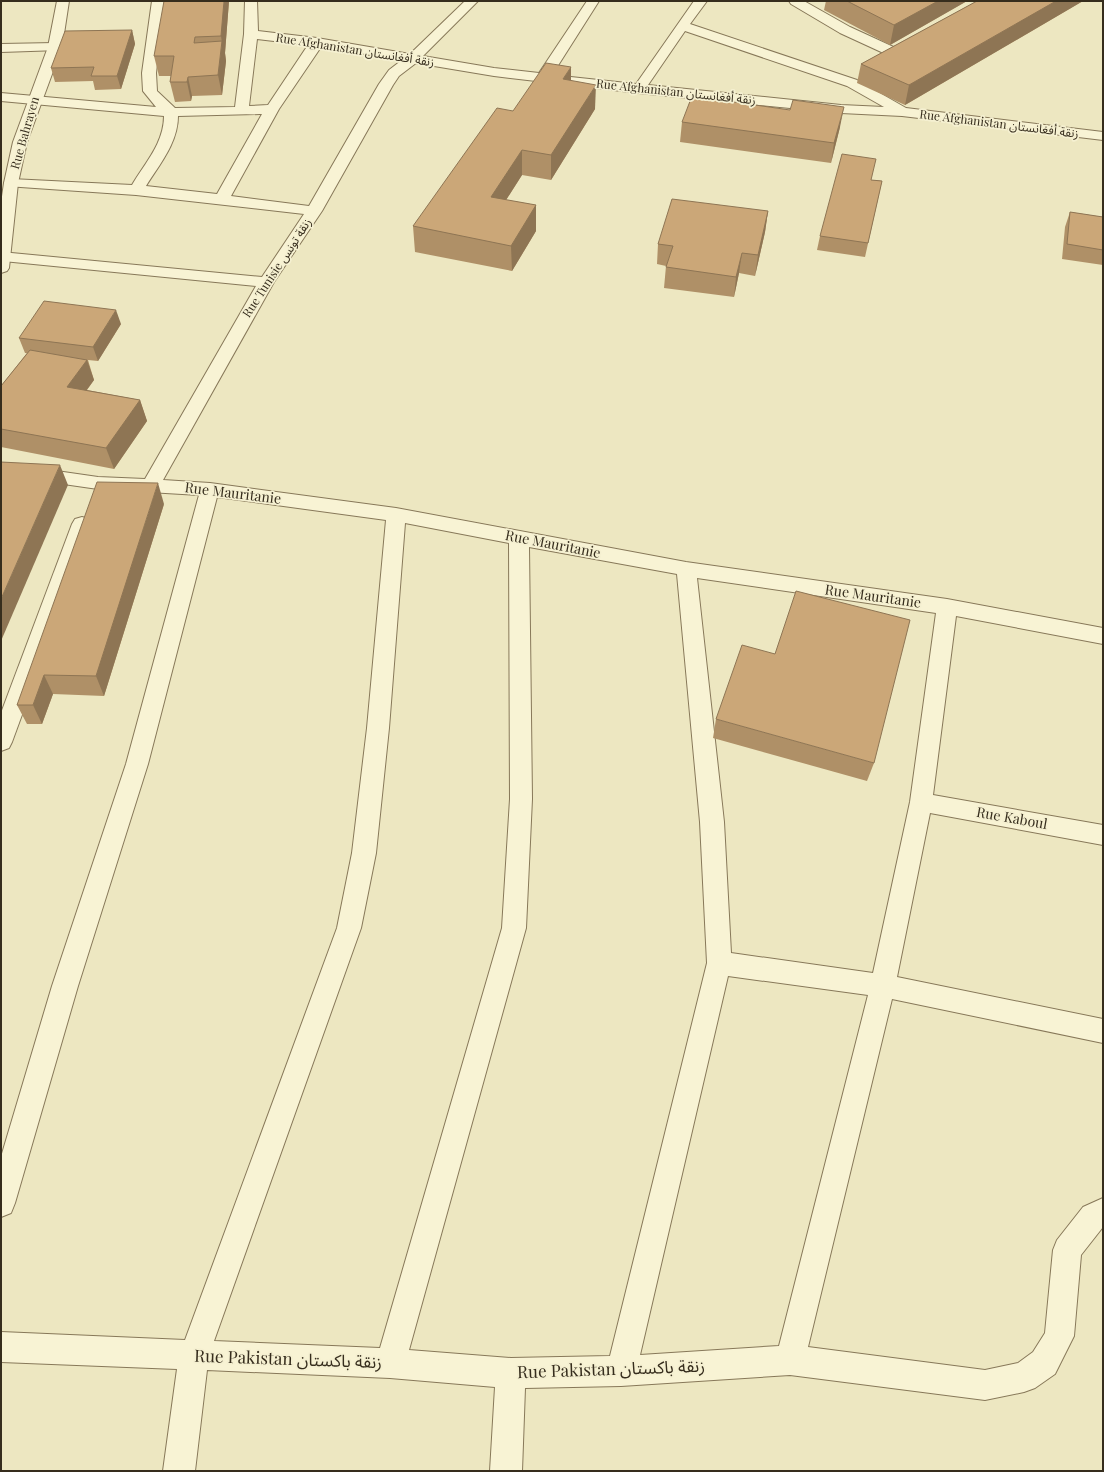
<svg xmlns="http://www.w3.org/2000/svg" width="1104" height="1472" font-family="'Playfair Display','Noto Sans Arabic',serif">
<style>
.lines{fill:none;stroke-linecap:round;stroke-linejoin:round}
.minor-casing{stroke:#877859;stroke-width:2}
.tertiary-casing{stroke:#877859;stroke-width:2}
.minor{fill:#f8f3d4;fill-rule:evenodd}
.tertiary{fill:#f8f3d4;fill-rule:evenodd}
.wall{fill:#af9067}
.shaded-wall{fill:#8e7554}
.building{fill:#cba778;stroke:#8e7554}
.labels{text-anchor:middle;stroke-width:3.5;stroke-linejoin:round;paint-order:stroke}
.far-street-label{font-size:12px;fill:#362d1d;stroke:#f5f0d1}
.street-label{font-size:14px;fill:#362d1d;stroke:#f5f0d1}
.near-street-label{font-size:17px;fill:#362d1d;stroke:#f5f0d1}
</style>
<rect width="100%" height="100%" fill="#ede7c1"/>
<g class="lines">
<g class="minor-casing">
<g id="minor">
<path d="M152,1H164L156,73L157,91L175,108L235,107L244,34L245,1H257L258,31L317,38L410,54L465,1H478L423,56L494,68L539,73L587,1H599L552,75L636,84L694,1H707L690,24L857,80L906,108L1103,132V140L902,116L841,113L639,93L494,76L416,63L399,76L393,85L322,211L274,282L163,480L210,483L396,508L686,562L947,599L1103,628V644L956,616L933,795L1103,825V845L930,813L897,977L1103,1019V1043L892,999L808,1347L985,1370L1018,1363L1033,1352L1045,1333L1053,1250L1057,1240L1083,1207L1103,1198V1227L1081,1255L1074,1336L1055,1374L1035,1388L1024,1392L985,1400L790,1375L621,1386L525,1388L522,1471H490L495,1387L390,1378L207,1370L195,1471H163L177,1369L1,1362V1332L185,1340L337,928L352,853L367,728L386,520L217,497L148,764L78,986L15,1203L11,1213L1,1217V1157L52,986L126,764L199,495L98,489L1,475V463L98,477L145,479L256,286L3,261L1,260V252L262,277L304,214L136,195L6,186L4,183L6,180L11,179L132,185C145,163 164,143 164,116L1,101V93L156,107L143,91L142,73ZM685,31L847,86L884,107L841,105L648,85ZM257,39L308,45L268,105L249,106ZM321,47L402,60L389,70L379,84L309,206L231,196L279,109ZM260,114H262L217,194L146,186C159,165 178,143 178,116ZM405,523L509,543L510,799L502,928L380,1348L214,1341L361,928L376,853L389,728ZM529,547L677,574L700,822L707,963L610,1356L511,1358L409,1350L526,928L532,799ZM697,578L936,613L910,802L873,973L731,953L724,822ZM728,976L868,995L779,1346L640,1355Z"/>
<polygon points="789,1 804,1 850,27 900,50 902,53 900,56 890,56 840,33 791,4"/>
<polygon points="55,43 60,44 62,47 60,50 1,52 1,44"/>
<polygon points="82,517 89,519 92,524 12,742 9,748 1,751 1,713 72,524 75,519"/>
</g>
</g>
<g class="tertiary-casing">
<polygon id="tertiary" points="57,1 69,1 62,47 27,142 18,183 9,268 7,271 1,273 1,203 4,183 13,142 48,47"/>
</g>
<use href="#minor" class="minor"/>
<use href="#tertiary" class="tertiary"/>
</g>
<g class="wall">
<polygon points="229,1 225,53 226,61 222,95 192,96 191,101 175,102 170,82 171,76 159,76 154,56"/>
<polygon points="826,1 967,1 890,45 824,10"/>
<polygon points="977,1 1083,1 905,105 857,83 861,64"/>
<polygon points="132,30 135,44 121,89 95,90 93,81 55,82 51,68"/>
<polygon points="571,80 595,109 551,180 522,175 506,200 536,205 536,231 512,271 415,252 413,226"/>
<polygon points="682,122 840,127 831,163 680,142"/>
<polygon points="872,180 882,181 865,257 817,250 820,236"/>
<polygon points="768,211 765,232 755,276 739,273 734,297 664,288 666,266 657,264 658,244"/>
<polygon points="1070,212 1103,217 1103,265 1062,259 1065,227"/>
<polygon points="121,324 98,361 88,360 94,380 87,390 140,400 147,421 114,469 1,447 1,386 27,353 25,353 19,338"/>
<polygon points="164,504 104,696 53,694 42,724 27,724 17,705"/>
<polygon points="716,719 874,763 867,781 713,738"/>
</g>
<g class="shaded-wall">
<polygon points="224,1 229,1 225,53 226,61 222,95 218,75 222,43 221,36"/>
<polygon points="938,1 967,1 890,45 894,25"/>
<polygon points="1056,1 1083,1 905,105 909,85"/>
<polygon points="132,30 135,44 121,89 117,76"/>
<polygon points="571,67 571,91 563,79"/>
<polygon points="188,77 192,96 191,101 187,82"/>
<polygon points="596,85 595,109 551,180 551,155"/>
<polygon points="844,107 840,127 831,163 834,143"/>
<polygon points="522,150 522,175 492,222 491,197"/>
<polygon points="536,205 536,231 512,271 511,246"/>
<polygon points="768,211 765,232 755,276 758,255"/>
<polygon points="742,253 739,273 734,297 736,277"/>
<polygon points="116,310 121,324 98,361 93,347"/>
<polygon points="87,360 94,380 74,407 67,387"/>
<polygon points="140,400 147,421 114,469 106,448"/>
<polygon points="60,465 68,485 1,641 1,599"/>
<polygon points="158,483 164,504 104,696 96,676"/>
<polygon points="44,675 53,694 42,724 33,705"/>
</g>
<g class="building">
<polygon points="164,1 224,1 221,36 195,37 194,43 222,41 218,75 188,77 187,82 170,82 174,56 154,56"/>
<polygon points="847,1 938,1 894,25"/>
<polygon points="977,1 1056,1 909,85 861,64"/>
<polygon points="132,30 117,76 91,76 94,67 51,68 65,31"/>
<polygon points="546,63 571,67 563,79 596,85 551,155 522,150 491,197 536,205 511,246 413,226 497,108 513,111"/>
<polygon points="692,96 790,110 793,100 844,107 834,143 682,122"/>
<polygon points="842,154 876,159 871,180 882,181 868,243 820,236"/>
<polygon points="672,199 768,211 758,255 742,253 736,277 666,267 673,246 658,244"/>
<polygon points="1070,212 1103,217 1103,250 1067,244"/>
<polygon points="44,301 116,310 93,347 19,338"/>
<polygon points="30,350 87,360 67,387 140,400 106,448 1,429 1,386"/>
<polygon points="1,462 60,465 1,599"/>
<polygon points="97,482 158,483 96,676 44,675 33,705 17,705"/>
<polygon points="796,591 910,620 874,763 716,719 742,645 775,654"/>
</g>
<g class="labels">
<g class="far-street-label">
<text transform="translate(355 50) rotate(9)" y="4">Rue Afghanistan زنقة أفغانستان</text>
<text transform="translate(676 92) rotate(6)" y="4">Rue Afghanistan زنقة أفغانستان</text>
<text transform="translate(999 124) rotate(7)" y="4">Rue Afghanistan زنقة أفغانستان</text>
<text transform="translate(25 133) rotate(-74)" y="4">Rue Bahrayen</text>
<text transform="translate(277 268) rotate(-57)" y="4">Rue Tunisie زنقة تونس</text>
</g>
<g class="street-label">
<text transform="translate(233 493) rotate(7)" y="5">Rue Mauritanie</text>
<text transform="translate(553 544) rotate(11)" y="5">Rue Mauritanie</text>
<text transform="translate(873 596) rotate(8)" y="5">Rue Mauritanie</text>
<text transform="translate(1012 818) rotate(10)" y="5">Rue Kaboul</text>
</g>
<g class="near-street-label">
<text transform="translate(288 1359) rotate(2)" y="6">Rue Pakistan زنقة باكستان</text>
<text transform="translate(611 1369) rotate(-2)" y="6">Rue Pakistan زنقة باكستان</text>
</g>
</g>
<rect width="1104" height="1472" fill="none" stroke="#362d1d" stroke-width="4"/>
</svg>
